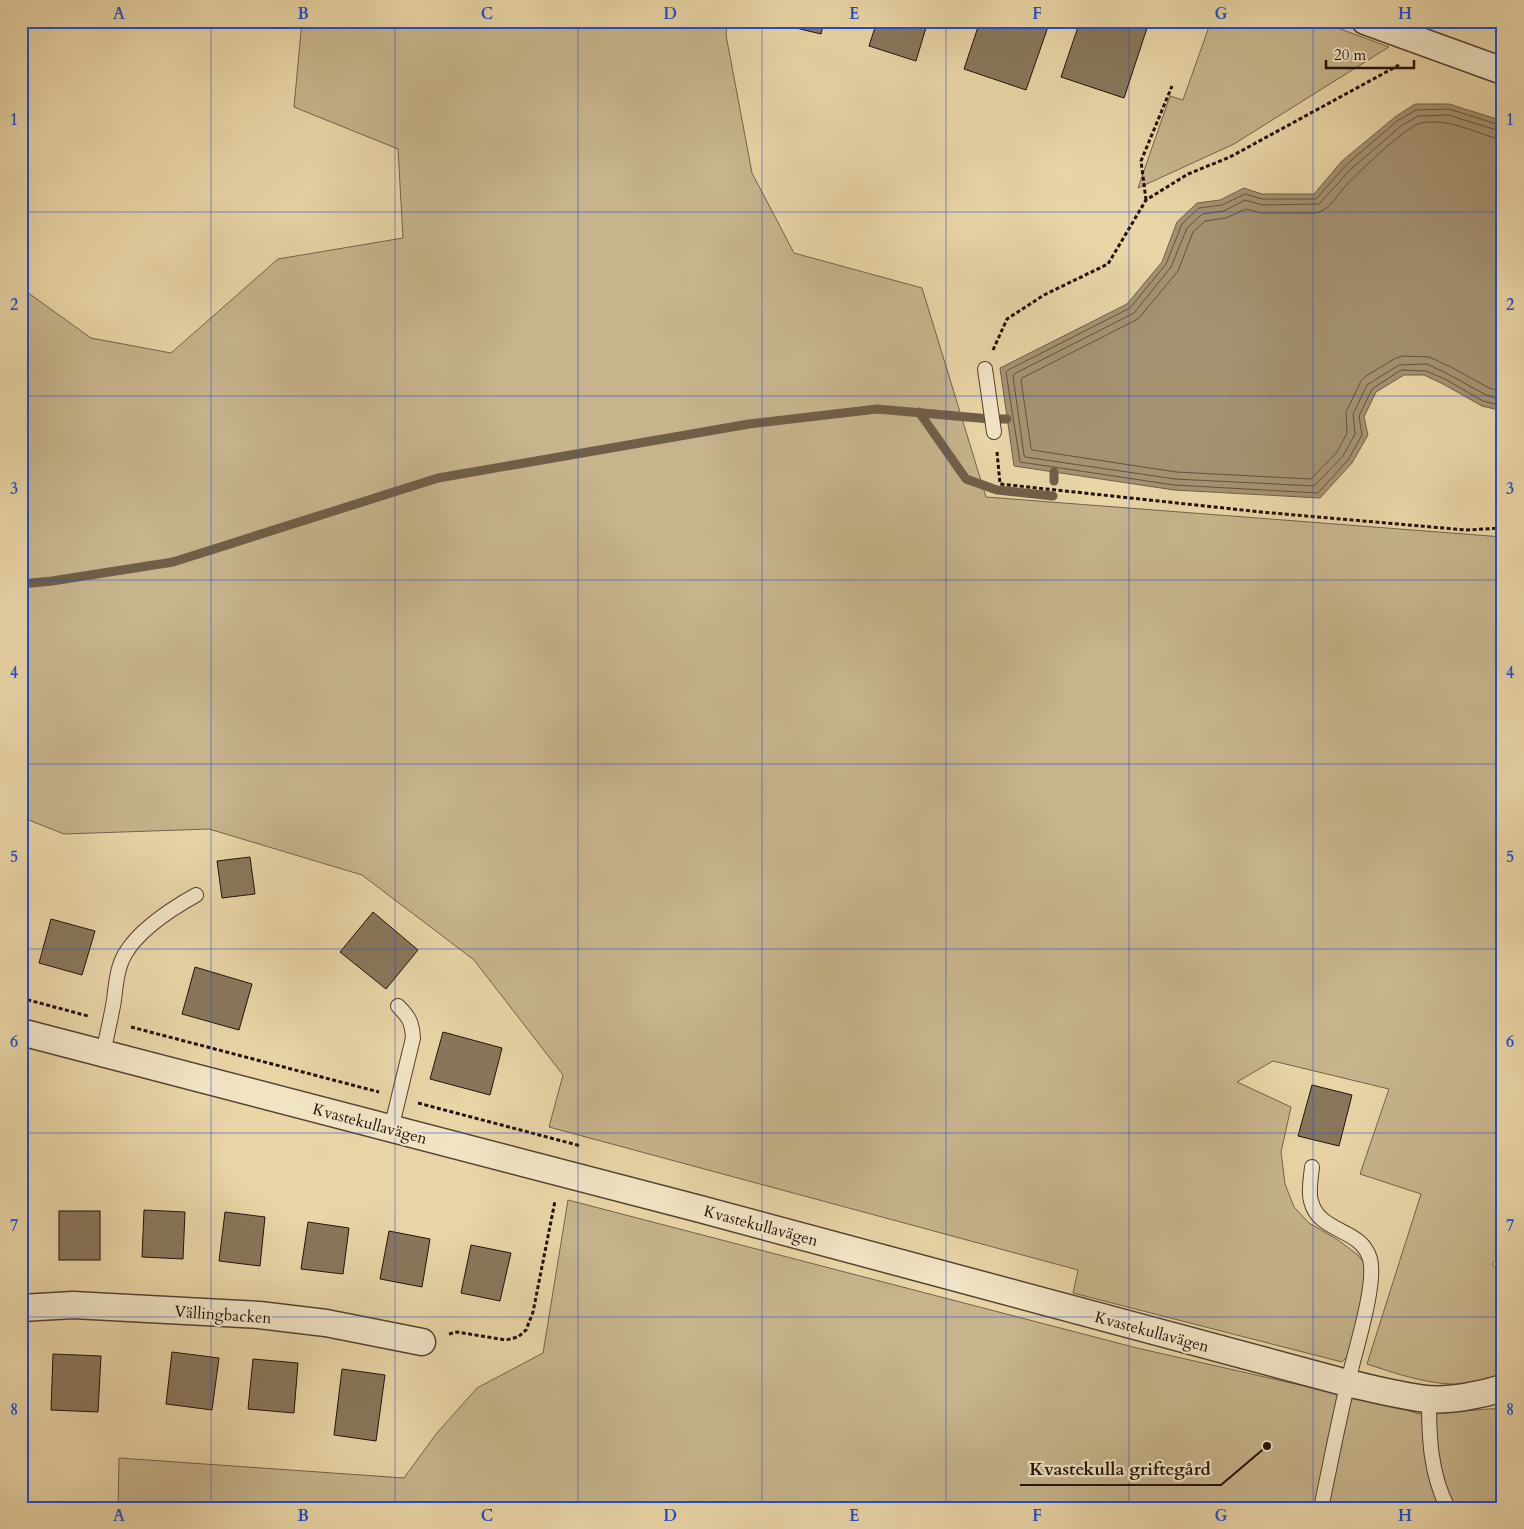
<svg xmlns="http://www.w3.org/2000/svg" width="1524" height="1529" font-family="Cardo,serif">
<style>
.green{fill:#c7b48c;stroke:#74624c}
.water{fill:#a59271;stroke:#715e48}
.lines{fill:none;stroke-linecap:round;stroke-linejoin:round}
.shore{stroke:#64523e;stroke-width:1}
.stream{stroke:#715e48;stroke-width:9}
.building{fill:#89775c;stroke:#22110b}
.lane-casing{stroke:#544232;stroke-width:16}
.street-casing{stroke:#544232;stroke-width:29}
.path{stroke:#22110b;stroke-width:3;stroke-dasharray:4 2.5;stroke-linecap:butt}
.lane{stroke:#f1e4c5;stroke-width:14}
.street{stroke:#f1e4c5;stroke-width:26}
.grid{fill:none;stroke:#1d4ed8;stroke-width:1;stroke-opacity:0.55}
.labels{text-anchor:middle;stroke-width:4.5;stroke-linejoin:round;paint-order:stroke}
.street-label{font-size:16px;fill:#22110b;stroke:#f1e4c5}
.leader{fill:none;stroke:#22110b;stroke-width:2}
.callout-dot{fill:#22110b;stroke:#f1e4c5;stroke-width:2}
.callout-label{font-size:18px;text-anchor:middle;font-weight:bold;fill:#22110b;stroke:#f1e4c5;stroke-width:4.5;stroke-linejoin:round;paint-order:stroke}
.neatline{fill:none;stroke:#1d4ed8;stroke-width:2}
.grid-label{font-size:16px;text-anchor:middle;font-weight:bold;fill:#1d4ed8}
</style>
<rect width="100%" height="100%" fill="#e9d5a6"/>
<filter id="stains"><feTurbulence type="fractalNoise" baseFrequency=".004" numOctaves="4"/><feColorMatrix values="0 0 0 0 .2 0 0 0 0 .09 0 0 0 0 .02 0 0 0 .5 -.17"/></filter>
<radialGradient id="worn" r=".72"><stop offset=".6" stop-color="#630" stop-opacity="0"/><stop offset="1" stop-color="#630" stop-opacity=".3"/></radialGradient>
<g class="green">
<path d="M302,21H727L726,35L752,173L794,253L922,288L986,497L1503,537V1253L1492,1264L1503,1275V1376C1457,1394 1412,1379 1367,1364L1421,1194L1360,1174L1389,1089L1273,1061L1237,1082L1291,1107L1281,1152L1285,1184L1294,1207L1309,1223L1338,1240L1358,1255L1368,1268L1364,1302L1348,1356L1342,1362L1073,1293L1078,1270L549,1127L563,1075L474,960L362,875L209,829L64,834L21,817V252L27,292L91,338L171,353L278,259L403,238L398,149L294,107Z"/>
<polygon points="1211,21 1319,21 1389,47 1234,144 1138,188 1170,96 1183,100"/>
<polygon points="568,1200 1137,1348 1397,1407 1419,1414 1503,1408 1503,1508 118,1508 119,1458 404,1478 436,1434 477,1388 543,1353"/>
</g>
<polygon class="water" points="1415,104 1449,104 1503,121 1503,411 1482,406 1443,384 1424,375 1404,375 1376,392 1364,417 1368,435 1352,463 1320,498 1174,490 1014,466 1000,368 1127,304 1162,262 1177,222 1197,203 1220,200 1244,188 1262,194 1314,194 1342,161 1395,117"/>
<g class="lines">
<g class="shore">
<polyline points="1503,126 1449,109 1416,110 1397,121 1346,165 1316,199 1262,199 1245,194 1222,205 1199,208 1182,224 1166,264 1130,308 1008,370 1006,372 1020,462 1174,485 1318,493 1348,460 1362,435 1359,416 1372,389 1401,370 1426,371 1445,379 1483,401 1503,406"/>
<polyline points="1503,132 1448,115 1418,116 1401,126 1351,169 1319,204 1262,205 1245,200 1224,211 1202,214 1187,228 1171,267 1134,313 1014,374 1013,376 1024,455 1025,457 1175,479 1314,486 1343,456 1355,434 1353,414 1367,385 1399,365 1427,364 1448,374 1486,395 1503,400"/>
<path d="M1503,139L1495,138C1472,131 1446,118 1421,123C1406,126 1354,176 1343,189C1335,199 1328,211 1315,213H1261L1246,209L1226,218L1205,221L1193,232L1178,271L1138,319L1022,378L1021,380L1031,448L1032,450L1176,472L1311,479L1337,452L1347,433L1346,412L1361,381L1366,376L1396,358L1403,356L1429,357L1451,367L1489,388L1503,392"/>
</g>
<g class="stream">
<polyline points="919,412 966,479 997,490 1053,496"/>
<polyline points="1054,472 1054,481"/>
<polyline points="21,584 52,581 173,562 438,478 749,424 877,409 990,419 1007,419"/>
</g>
</g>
<g class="building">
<polygon points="767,21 824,21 821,34"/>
<polygon points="877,21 928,21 916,61 869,46"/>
<polygon points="980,21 1050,21 1026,90 964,69"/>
<polygon points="1080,21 1136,21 1148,25 1124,98 1061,77"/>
<polygon points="250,857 255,894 222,898 217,861"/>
<polygon points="373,912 418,950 386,989 340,952"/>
<polygon points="51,919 95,931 82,975 39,963"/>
<polygon points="195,967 252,984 239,1030 182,1014"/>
<polygon points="443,1032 502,1048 490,1095 430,1079"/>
<polygon points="1312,1085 1352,1095 1339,1146 1298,1136"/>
<rect x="21" y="1103" width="5" height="39"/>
<polygon points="144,1210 185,1212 183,1259 142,1257"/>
<rect x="59" y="1211" width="41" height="49"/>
<polygon points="225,1212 265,1217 260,1266 219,1261"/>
<polygon points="308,1222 349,1228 343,1274 301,1269"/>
<polygon points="389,1231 430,1239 422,1287 380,1279"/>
<polygon points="471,1245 511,1253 500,1301 461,1293"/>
<polygon points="172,1352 219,1358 212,1410 166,1404"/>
<polygon points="53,1354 101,1356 98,1412 51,1410"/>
<polygon points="253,1359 298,1363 294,1413 248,1409"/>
<polygon points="342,1369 385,1375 376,1441 334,1435"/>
</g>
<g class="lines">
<g class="lane-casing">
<g id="lane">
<polyline points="985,369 994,432"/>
<path d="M103,1053C107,1035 111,1018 114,1000C116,984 117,968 125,954C139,930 171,909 196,895"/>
<path d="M391,1129L413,1038C412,1022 409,1017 398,1006"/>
<path d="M1312,1167C1311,1178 1308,1191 1311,1201C1319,1234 1361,1227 1370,1259C1377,1284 1354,1354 1348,1382C1338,1423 1330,1466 1321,1508"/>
<path d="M1429,1399C1429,1436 1430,1474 1448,1508"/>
</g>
</g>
<g class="street-casing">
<g id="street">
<polyline points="1365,21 1503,71"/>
<path d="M21,1032L700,1209L1347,1383C1374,1389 1400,1396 1427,1399C1450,1401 1481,1395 1503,1388"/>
<polyline points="21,1308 73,1305 259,1315 326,1323 422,1342"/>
</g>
</g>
<g class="path">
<polyline points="1146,200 1141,161 1172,86"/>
<polyline points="993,350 1007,319 1044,295 1108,264 1146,200 1188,174 1230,157 1399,65"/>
<polyline points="997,452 1000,484 1261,512 1466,530 1503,528"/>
<polyline points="21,998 88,1016"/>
<polyline points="131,1027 379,1092"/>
<polyline points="418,1103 581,1146"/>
<polyline points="449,1334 457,1332 506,1340 518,1337 526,1330 533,1312 555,1201"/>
</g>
<use href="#lane" class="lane"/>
<use href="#street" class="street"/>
</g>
<path class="grid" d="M211,21V1508M395,21V1508M578,21V1508M762,21V1508M946,21V1508M1129,21V1508M1313,21V1508M21,212H1503M21,396H1503M21,580H1503M21,764H1503M21,949H1503M21,1133H1503M21,1317H1503"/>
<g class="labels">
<g class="street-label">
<text transform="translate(370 1123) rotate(15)" y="6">Kvastekullavägen</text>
<text transform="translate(761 1225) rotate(15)" y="6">Kvastekullavägen</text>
<text transform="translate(223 1314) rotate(4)" y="6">Vällingbacken</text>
<text transform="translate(1152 1331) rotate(15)" y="6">Kvastekullavägen</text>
</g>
</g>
<path class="leader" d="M1267 1446L1221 1485H1020"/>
<circle class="callout-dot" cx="1267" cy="1446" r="5"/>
<g class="callout-label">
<text x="1120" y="1475">Kvastekulla griftegård</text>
</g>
<rect width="1524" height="1529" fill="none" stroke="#e9d5a6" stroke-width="55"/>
<path d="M1326 60v8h88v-8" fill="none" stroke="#22110b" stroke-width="2.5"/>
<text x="1334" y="60" font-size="15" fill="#22110b" stroke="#f1e4c5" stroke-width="4" paint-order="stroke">20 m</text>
<rect x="28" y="28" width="1468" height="1474" class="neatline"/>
<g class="grid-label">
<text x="119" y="19">A</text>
<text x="303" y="19">B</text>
<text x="487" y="19">C</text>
<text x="670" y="19">D</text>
<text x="854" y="19">E</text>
<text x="1037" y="19">F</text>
<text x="1221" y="19">G</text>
<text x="1405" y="19">H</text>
<text x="14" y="125">1</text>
<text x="1510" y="125">1</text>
<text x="14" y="310">2</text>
<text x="1510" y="310">2</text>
<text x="14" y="494">3</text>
<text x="1510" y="494">3</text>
<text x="14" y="678">4</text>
<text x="1510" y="678">4</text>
<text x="14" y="862">5</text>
<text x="1510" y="862">5</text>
<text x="14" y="1047">6</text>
<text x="1510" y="1047">6</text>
<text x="14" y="1231">7</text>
<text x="1510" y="1231">7</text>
<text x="14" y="1415">8</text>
<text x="1510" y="1415">8</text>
<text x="119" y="1521">A</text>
<text x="303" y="1521">B</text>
<text x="487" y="1521">C</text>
<text x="670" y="1521">D</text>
<text x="854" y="1521">E</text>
<text x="1037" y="1521">F</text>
<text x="1221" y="1521">G</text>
<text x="1405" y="1521">H</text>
</g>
<rect width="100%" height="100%" filter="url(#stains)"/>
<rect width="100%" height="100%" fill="url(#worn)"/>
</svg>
